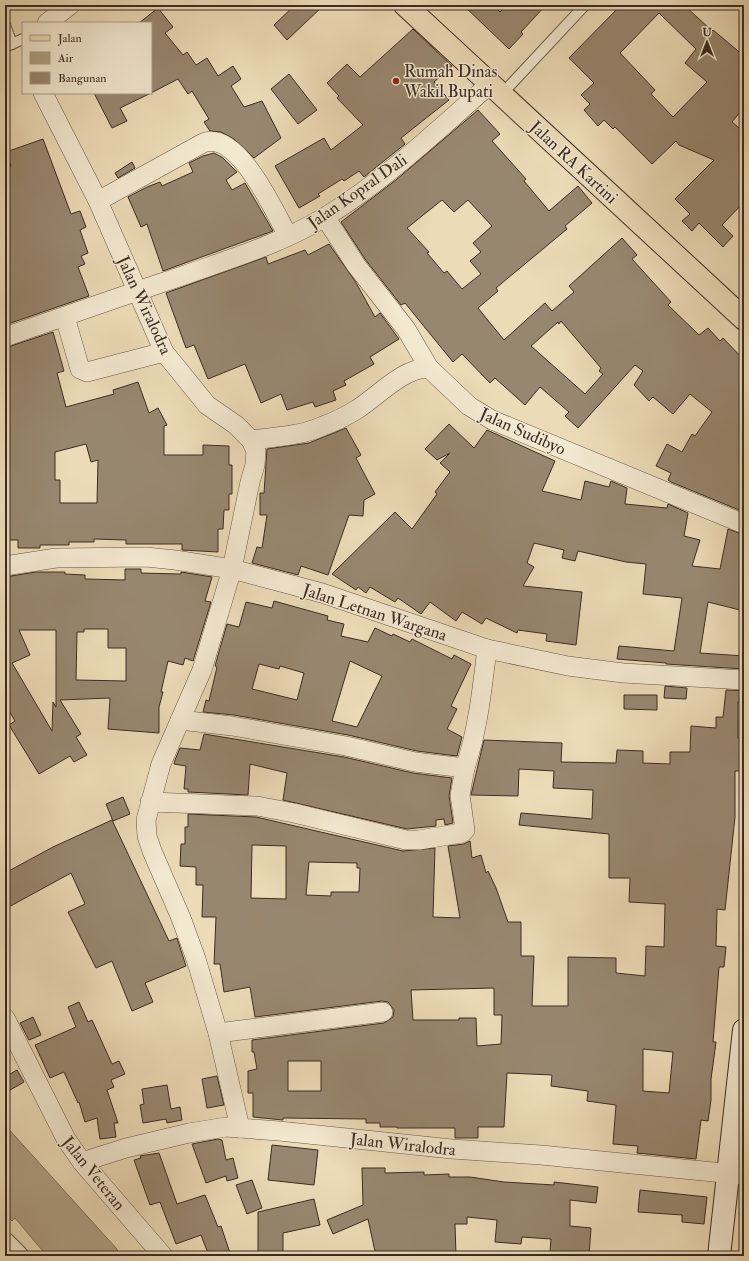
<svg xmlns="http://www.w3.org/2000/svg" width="749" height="1261" font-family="'IM FELL Double Pica',serif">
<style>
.water{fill:#b0a085;stroke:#82725e}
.building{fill:#988770;stroke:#3c2c23;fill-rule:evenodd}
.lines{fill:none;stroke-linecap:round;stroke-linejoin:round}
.service-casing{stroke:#685848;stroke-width:12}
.minor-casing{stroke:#685848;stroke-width:20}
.tertiary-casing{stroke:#685848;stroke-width:24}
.secondary-casing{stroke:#3c2c23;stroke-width:24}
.primary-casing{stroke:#3c2c23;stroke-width:24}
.service{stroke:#f3e8d0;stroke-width:10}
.minor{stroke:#f3e8d0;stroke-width:19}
.tertiary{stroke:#f3e8d0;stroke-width:22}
.secondary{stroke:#f3e8d0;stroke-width:22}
.primary{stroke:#ecdbb7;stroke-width:22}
.poi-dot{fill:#8f2418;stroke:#f3e8d0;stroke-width:1.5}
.labels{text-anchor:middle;stroke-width:3;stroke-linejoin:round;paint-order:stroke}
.poi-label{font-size:17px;fill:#3c2c23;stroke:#f3e8d0;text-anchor:start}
.street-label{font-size:17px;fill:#3c2c23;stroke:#f3e8d0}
</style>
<rect width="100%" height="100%" fill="#ecdbb7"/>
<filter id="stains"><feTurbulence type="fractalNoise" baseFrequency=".005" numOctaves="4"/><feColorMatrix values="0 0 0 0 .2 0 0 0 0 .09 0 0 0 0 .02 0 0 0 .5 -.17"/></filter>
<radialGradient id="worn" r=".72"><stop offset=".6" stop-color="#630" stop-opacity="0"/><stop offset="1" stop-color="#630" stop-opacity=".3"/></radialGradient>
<polygon class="water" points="5,1125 116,1248 121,1256 47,1256 15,1218 12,1221 5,1214"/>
<g class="building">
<polygon points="295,5 324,5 287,40 274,25"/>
<polygon points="463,5 493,5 500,12 507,5 546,5 521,32 523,34 509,49"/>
<path d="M621,5H684L712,31L713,30L744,56V107L732,122L744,132V202L722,225L733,236L723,247L699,223L692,231L682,221L690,214L675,199L714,160L679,145L676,141L652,164L615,127L613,129L604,120L598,126L584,110L590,104L581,95L594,83L569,58ZM659,13L696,49L685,63L707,82L673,117L651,94L655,90L620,53Z"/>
<polygon points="158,8 173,27 165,33 183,55 187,52 196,65 207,58 218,76 233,66 241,79 231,86 244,107 262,101 281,138 254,158 234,139 221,132 210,131 204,122 209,119 192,91 188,94 178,79 151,93 151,23 139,23"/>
<polygon points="413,29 452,66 434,82 449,100 401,138 405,144 364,177 359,171 344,181 342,179 318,194 320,196 299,208 275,166 324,138 331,150 363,125 337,98 339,96 327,83 347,64 360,77"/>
<polygon points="289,74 317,110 298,124 271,89"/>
<polygon points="94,93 151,93 120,108 127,121 112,128"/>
<path d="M478,110L500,134L492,141L526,179L524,181L549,211L578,186L592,203L565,226L567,229L496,288L498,291L478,308L504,340L545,303L552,311L574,292L569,286L622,238L637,255L632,259L671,302L668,305L699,335L708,328L720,341L723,338L744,360V512L671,482L668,480L671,473L656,466L667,444L682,452L692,434L695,436L712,412L690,394L673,414L653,397L649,401L634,385L643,371L635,365L578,428L565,416L569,412L540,387L525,405L495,378L490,383L462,354L453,362L405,303L401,305L365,259L341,222L396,180ZM442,200L454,212L468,200L492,226L473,243L481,252L470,261L481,274L462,289L447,271L444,273L427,253L429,252L407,228ZM561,321L601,368L599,371L603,374L585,394L531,346L558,322L559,324Z"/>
<polygon points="43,139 71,214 80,211 86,227 80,230 88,253 81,256 85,264 78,267 89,296 5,325 5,168 11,166 6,152"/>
<polygon points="214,153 223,158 237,172 226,180 232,190 245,183 273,231 163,271 147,224 141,227 128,197 147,187 160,182 162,186 193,172 189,163 203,156"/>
<polygon points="132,162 135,168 118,178 115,173"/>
<polygon points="329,244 355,281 375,317 380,313 399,339 370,357 374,364 344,381 346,385 333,391 336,400 315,407 313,402 287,410 281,394 261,403 245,364 208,379 194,345 186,348 166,293 266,257 268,264 305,250 308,255"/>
<path d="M53,332L64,371L57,373L66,407L114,394L113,390L138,382L149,413L158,408L167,425L164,426V455H203V445L229,446V465H232V494H229V510H224L223,529H218V552L182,550V544H126V540L94,539V542H69V545H40V548H18V540H5V348ZM86,444L91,462L98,460L97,503H60V480H55V452Z"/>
<polygon points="449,424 474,448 487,430 555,461 542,491 581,500 585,481 609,487 611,481 627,488 625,504 667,508 668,504 688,513 684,536 700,540 692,566 720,569 728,529 744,535 744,611 708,602 700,653 744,656 744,669 666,664 666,663 617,659 619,646 674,651 682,598 643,594 646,564 626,562 578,551 575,561 562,558 564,550 534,543 527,563 534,567 523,586 582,592 576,645 546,641 547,634 518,630 517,633 486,618 482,624 462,612 456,621 430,602 421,614 398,598 395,602 370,587 366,593 358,587 356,590 332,574 395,512 412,529 437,494 435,492 450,472 440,463 450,453 437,460 425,449"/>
<polygon points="346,428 361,455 356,458 375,494 364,500 363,516 349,515 328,575 301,566 298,575 252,563 257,547 262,548 267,515 260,515 260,493 264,493 267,449 309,443"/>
<path d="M125,569H141V573L181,574V572L212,577L205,601L211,602L193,661L185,658L183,665L168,661L161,692H163L159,707V733L108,729L110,698L60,700L81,734L76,737L87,755L74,762L70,756L39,774L9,725L15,721L5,704V577L36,572H65V574L85,575V579L125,580ZM84,629H108V648H126V681L76,680L77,632H84ZM19,630H56V707L53,702L52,731L12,663L30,655Z"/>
<path d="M274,601L328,616L327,620L344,624L341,636L368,642L375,628L392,636L393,634L410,642L412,639L452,659L454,655L471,664L451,706L457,709L447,729L462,737L457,756L417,751L348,735L234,715L203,712L206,700L209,701L217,667L215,666L227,624L239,627L246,602L272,608ZM350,661L382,676L357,727L332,721ZM259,664L279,669L280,666L304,673L297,700L252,689Z"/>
<polygon points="665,686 687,688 686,699 664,698"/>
<path d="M726,690L744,691V703L738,702V738H741L740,771H735V817L725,910L717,909L716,946L726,947L724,967H719L713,1042H716L711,1079V1100L708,1121L701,1120L696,1159L637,1153L638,1146L613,1144L616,1105L587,1101L588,1091L551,1086L552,1075L507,1073L504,1127H478V1138H455V1128H397V1127H380V1123H366V1119L283,1118V1120L253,1117V1093H248V1071L257,1069L254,1052H252V1040L384,1023L393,1017L394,1010L388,1002L382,1001L255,1017L250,987L224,992L220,964H214L216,917H202L203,885H196V867L180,866L181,844H185V827H188V814L256,817L403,851L435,848L433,917L460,918L448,846L464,844L470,841L472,858L481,855L486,873L488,871L496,888L508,922H521V956H534L532,1006H568V957L616,958V973L645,976L646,946L664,947L665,904L629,902L630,878H609V834L519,825L521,813L592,819L593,790L553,788L554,771L519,769L518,796L471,795L484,740L562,743L561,762L616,763L617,750L643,751V763L670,764V752H690L691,726L716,728V717H723ZM252,845L286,846V899L251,898ZM309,862L357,863V868H360L359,892H331V896L306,895ZM494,988V1015H502L501,1044L477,1046L476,1018H459V1020H413L411,990ZM643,1049L673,1052L669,1093L643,1091ZM288,1061H321V1091H288Z"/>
<polygon points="624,695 657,695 657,710 624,709"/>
<polygon points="204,734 344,757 413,773 452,778 449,796 453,823 445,825 444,819 436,820 436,826 407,829 283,800 287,773 250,764 248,795 188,792 188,789 184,789 186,766 174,764 175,760 180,748 200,750"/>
<polygon points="123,797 130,814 113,821 106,804"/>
<polygon points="112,820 169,941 177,938 186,966 145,983 153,1002 132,1011 112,961 96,968 68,912 85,904 71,873 5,909 5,873 53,847"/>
<polygon points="79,1002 88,1022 92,1020 112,1064 119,1061 125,1074 111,1080 114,1087 107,1090 118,1123 114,1123 116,1137 100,1139 97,1118 85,1122 79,1102 78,1103 64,1072 50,1078 35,1045 76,1027 68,1007"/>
<polygon points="33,1017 41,1035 29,1040 20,1023"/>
<polygon points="17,1070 24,1082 5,1093 5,1077"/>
<polygon points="217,1076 224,1105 207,1108 202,1079"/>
<polygon points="167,1085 171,1109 180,1107 182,1120 167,1123 166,1119 143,1123 140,1105 144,1104 142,1089"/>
<polygon points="218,1139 222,1140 226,1160 233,1158 238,1178 227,1181 226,1176 206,1183 192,1144"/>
<polygon points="272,1145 318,1150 314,1185 268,1180"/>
<polygon points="159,1153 177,1204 205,1195 218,1227 221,1226 231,1256 209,1256 201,1235 176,1244 160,1202 150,1205 134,1160 141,1158 140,1156"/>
<polygon points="362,1168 385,1168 385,1173 424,1172 424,1175 449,1174 449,1177 470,1177 504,1182 554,1185 554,1182 598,1187 596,1203 570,1200 570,1226 591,1228 589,1256 550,1252 551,1239 522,1237 521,1244 495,1242 497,1220 467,1217 467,1224 455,1224 456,1256 376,1256 368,1219 333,1234 327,1220 363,1205"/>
<polygon points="252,1180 262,1208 247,1214 236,1185"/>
<polygon points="640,1190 707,1197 704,1224 682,1222 682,1215 638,1212"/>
<polygon points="314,1199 320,1225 283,1233 283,1256 258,1256 258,1212"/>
</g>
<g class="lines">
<g class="service-casing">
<g id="service">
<polyline points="5,25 12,44"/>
<polyline points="5,47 23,39"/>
<polyline points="501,95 585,5"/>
</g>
</g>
<g class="minor-casing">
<g id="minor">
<polyline points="47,23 70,5"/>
<polyline points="43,93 98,201 164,352 207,405 236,425 251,440 256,451 255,465 250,482 232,569 202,670 161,764 146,820 147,836 152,851 181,918 196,959 218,1033 240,1128"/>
<path d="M98,201L203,143C238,129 275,213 288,236"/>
<polyline points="325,217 356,265 406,329 429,368"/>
<polyline points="65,317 80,369 87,372 164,352"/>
<path d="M5,337C65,316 125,295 185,275C233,258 282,243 325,217C383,182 439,129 490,84"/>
<path d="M251,440C275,437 301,436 323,426C334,422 346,416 356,410C377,397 404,367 429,368L469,406L492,420L744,524"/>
<polyline points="5,566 56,558 146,557 175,560 232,569 322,593 487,649 568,666 623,673 744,680"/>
<path d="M465,768C478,729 482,690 487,649"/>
<polyline points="150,802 257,806 294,813 406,840 419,840 462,833 465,830 460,795 465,768 415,762 346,746 232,726 180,720"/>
<polyline points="5,1018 66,1139 82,1162 163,1256"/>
<polyline points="218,1033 383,1012"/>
<polyline points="82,1162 126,1148 189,1133 226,1127 279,1131 452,1149 541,1155 744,1175"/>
</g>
</g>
<g class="tertiary-casing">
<polyline id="tertiary" points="5,1244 17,1256"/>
</g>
<g class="secondary-casing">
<polyline id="secondary" points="719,1256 744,1030"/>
</g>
<g class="primary-casing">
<polyline id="primary" points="405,5 744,319"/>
</g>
<use href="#service" class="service"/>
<use href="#minor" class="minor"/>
<use href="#tertiary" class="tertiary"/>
<use href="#secondary" class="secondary"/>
<use href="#primary" class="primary"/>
</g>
<circle class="poi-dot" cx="396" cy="81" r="4"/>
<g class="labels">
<g class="poi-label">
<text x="404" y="77">Rumah Dinas<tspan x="404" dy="20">Wakil Bupati</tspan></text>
</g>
<g class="street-label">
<text transform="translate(574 162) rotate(43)" y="6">Jalan RA Kartini</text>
<text transform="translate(357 191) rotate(-35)" y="6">Jalan Kopral Dali</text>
<text transform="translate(145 305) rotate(65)" y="6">Jalan Wiralodra</text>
<text transform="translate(523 431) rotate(24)" y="6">Jalan Sudibyo</text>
<text transform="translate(375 612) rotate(18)" y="6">Jalan Letnan Wargana</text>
<text transform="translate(403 1144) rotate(6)" y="6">Jalan Wiralodra</text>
<text transform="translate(94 1173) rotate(51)" y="6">Jalan Veteran</text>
</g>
</g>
<rect width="749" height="1261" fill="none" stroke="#ecdbb7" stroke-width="20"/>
<rect x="6" y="6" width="737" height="1249" fill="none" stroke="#3c2c23" stroke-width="2"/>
<rect x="10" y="10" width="729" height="1241" fill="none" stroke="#3c2c23"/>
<rect x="22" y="22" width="130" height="72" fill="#f3e8d0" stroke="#aa9d8b"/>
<rect x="30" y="35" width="20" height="6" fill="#ecdbb7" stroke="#aa9d8b"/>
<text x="58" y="42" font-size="12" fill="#3c2c23">Jalan</text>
<rect x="30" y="52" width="20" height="12" fill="#b0a085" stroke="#aa9d8b"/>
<text x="58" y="62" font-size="12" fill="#3c2c23">Air</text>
<rect x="30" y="72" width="20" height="12" fill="#988770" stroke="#aa9d8b"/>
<text x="58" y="82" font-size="12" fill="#3c2c23">Bangunan</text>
<g transform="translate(707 42)" stroke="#f3e8d0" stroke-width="3" paint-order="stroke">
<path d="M0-3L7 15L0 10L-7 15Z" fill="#3c2c23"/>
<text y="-6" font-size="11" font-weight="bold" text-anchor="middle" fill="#3c2c23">U</text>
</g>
<rect width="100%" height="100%" filter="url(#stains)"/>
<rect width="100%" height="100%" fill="url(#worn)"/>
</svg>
